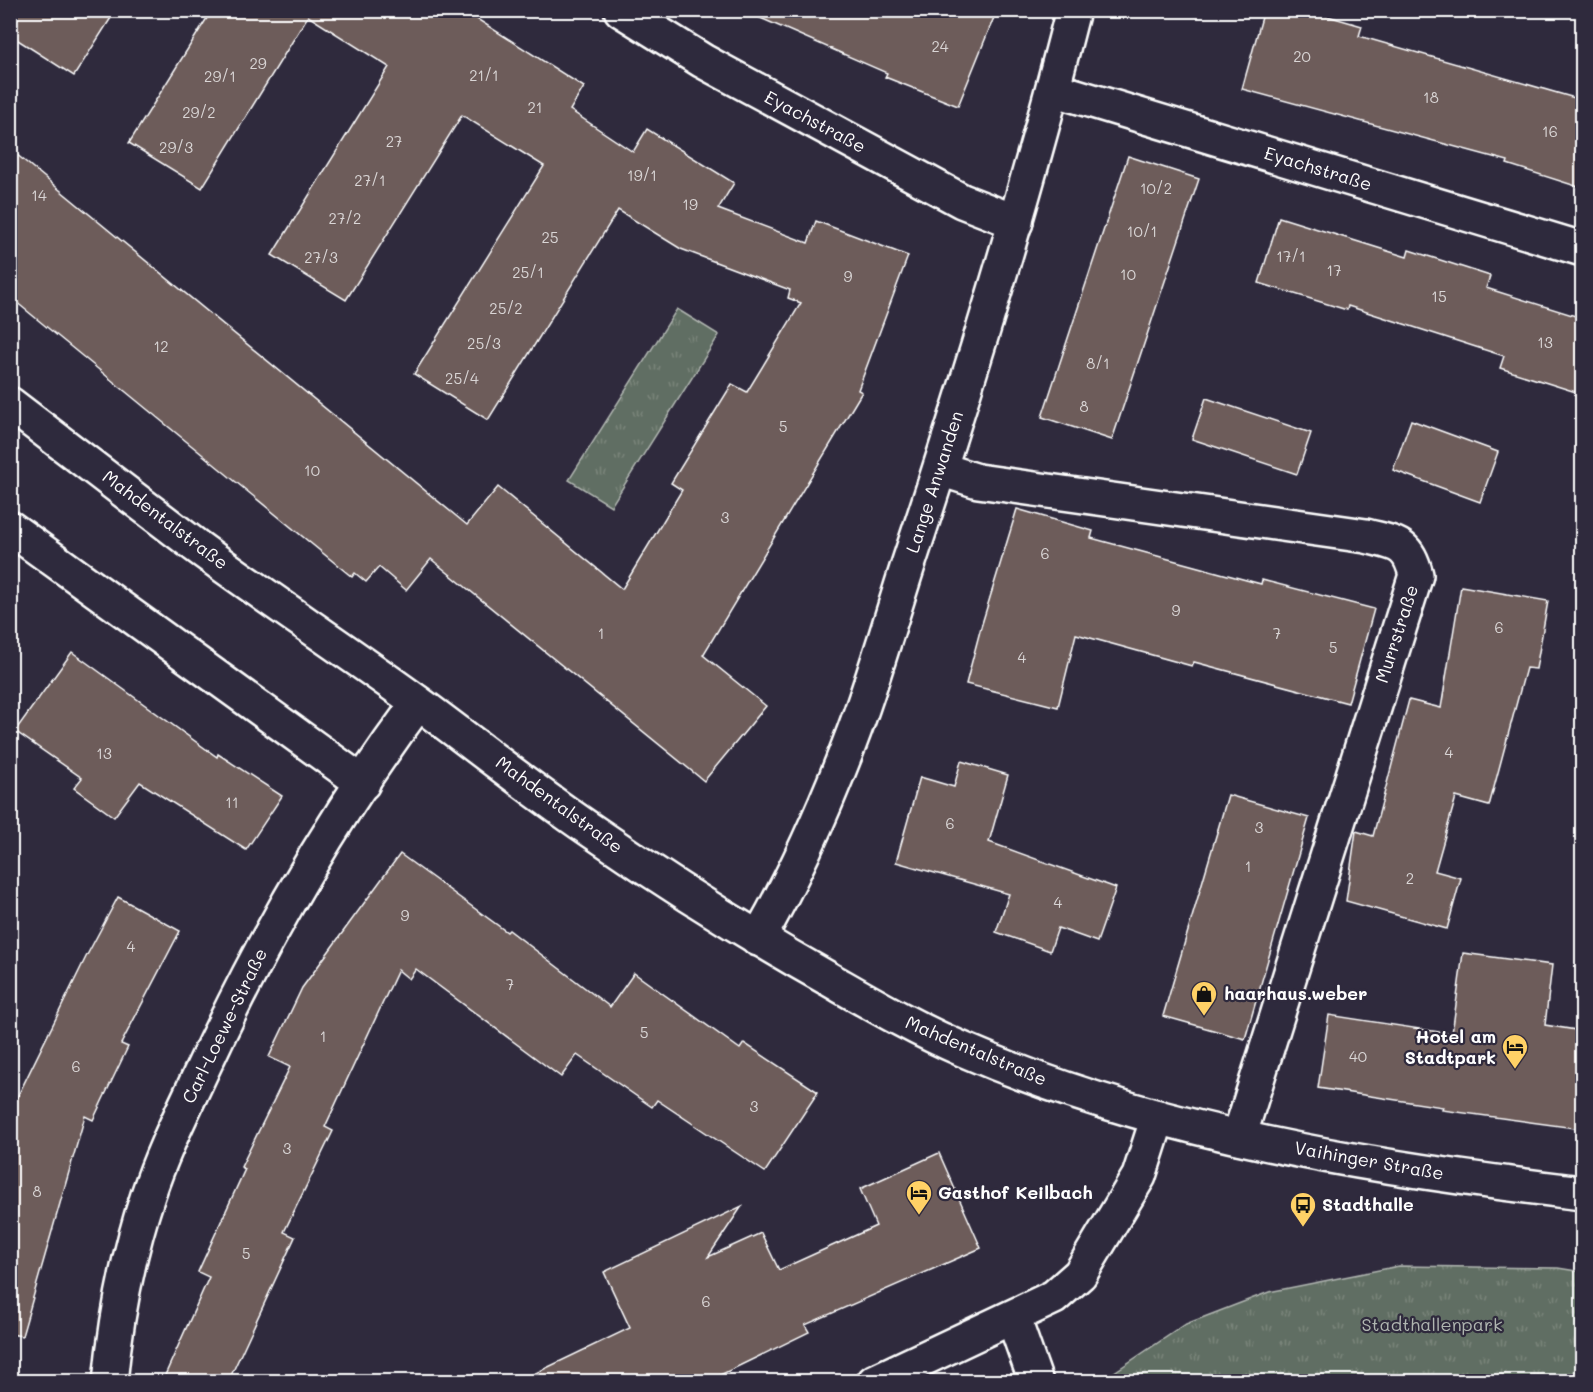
<svg xmlns="http://www.w3.org/2000/svg" width="1593" height="1392" font-family="Mali,sans-serif">
<style>
.grass{fill:url(#grass-tufts);stroke:#b0b6b1;stroke-width:1.5}
.building{fill:#6d5b5a;stroke:#fff;stroke-width:1.5}
.lines{fill:none;stroke-linecap:round;stroke-linejoin:round}
.street-casing{stroke:#fff;stroke-width:38}
.secondary-casing{stroke:#fff;stroke-width:38}
.street{stroke:#2f2a3d;stroke-width:33}
.secondary{stroke:#2f2a3d;stroke-width:33}
.labels{text-anchor:middle;stroke-width:4.5;stroke-linejoin:round;paint-order:stroke}
.number-label{font-size:15px;fill:#dad6d6}
.street-label{font-size:18px;fill:#fff;stroke:#2f2a3d}
.poi-label{font-size:18px;font-weight:bold;fill:#fff;stroke:#2f2a3d;text-anchor:start}
.park-label{font-size:18px;fill:#b0b6b1;stroke:#2f2a3d}
</style>
<defs>
<pattern id="grass-tufts" width="24" height="20" patternUnits="userSpaceOnUse" patternTransform="scale(1.5)"><rect width="24" height="20" fill="#616e63"/><path d="M3 7l-1-3M5 7V3M7 7l1-3M15 17l-1-3M17 17v-4M19 17l1-3" fill="none" stroke="#79847a"/></pattern>
</defs>
<rect width="100%" height="100%" fill="#2f2a3d"/>
<filter id="ink" filterUnits="userSpaceOnUse"><feTurbulence type="fractalNoise" baseFrequency=".0167" numOctaves="2"/><feDisplacementMap in="SourceGraphic" scale="12" xChannelSelector="R" yChannelSelector="G"/><feConvolveMatrix kernelMatrix="1 2 1 2 8 2 1 2 1" color-interpolation-filters="sRGB"/></filter>
<g filter="url(#ink)">
<g class="grass">
<polygon points="677,309 719,335 611,506 569,480"/>
<polygon points="1399,1266 1558,1268 1582,1272 1582,1381 1105,1381 1107,1377 1186,1324 1269,1292"/>
</g>
<g class="building">
<polygon points="10,10 116,10 74,76 10,35"/>
<polygon points="212,10 463,10 584,87 570,110 633,152 647,129 734,183 718,209 808,243 816,221 908,256 858,390 862,392 703,655 766,706 704,781 431,559 406,590 379,567 366,582 355,573 352,577 10,297 10,149 467,525 498,487 622,589 682,490 671,483 732,384 747,392 801,303 788,298 790,290 681,249 618,210 488,420 414,374 544,166 462,115 346,300 272,255 389,67 308,16 202,188 129,143"/>
<polygon points="742,10 997,10 958,106 885,77 887,73"/>
<polygon points="1264,10 1307,10 1362,26 1359,36 1582,100 1582,188 1507,164 1508,161 1242,89"/>
<polygon points="1128,156 1199,179 1112,440 1042,417"/>
<polygon points="1279,217 1407,257 1409,250 1490,276 1486,288 1582,318 1582,394 1500,368 1504,356 1348,306 1347,310 1259,283"/>
<polygon points="1206,398 1311,433 1297,474 1192,439"/>
<polygon points="1411,420 1498,452 1480,502 1393,470"/>
<polygon points="1017,509 1093,531 1091,538 1261,584 1262,580 1374,609 1348,703 1194,662 1192,666 1076,634 1058,707 966,684 981,627"/>
<polygon points="1461,586 1548,601 1536,669 1526,668 1489,806 1456,797 1435,871 1461,878 1447,929 1346,901 1356,831 1373,836 1409,700 1441,708"/>
<polygon points="72,652 217,757 218,754 282,796 246,850 140,782 114,817 74,788 82,778 15,731"/>
<polygon points="961,761 1008,775 989,842 1116,888 1097,942 1058,928 1050,951 996,932 1009,894 896,862 920,777 954,787"/>
<polygon points="1228,795 1309,818 1245,1039 1163,1016"/>
<polygon points="400,854 507,932 509,930 610,1007 634,973 740,1049 744,1043 818,1092 765,1172 657,1100 652,1107 577,1055 561,1077 416,969 409,979 398,970 325,1127 333,1131 284,1232 295,1237 228,1382 162,1382 209,1277 198,1272 245,1169 241,1167 290,1067 269,1057 302,988"/>
<polygon points="118,897 180,931 121,1044 128,1047 93,1120 85,1116 22,1336 10,1334 10,1112 86,957"/>
<polygon points="1463,953 1552,965 1545,1025 1582,1031 1582,1129 1442,1110 1443,1107 1318,1088 1329,1015 1452,1034"/>
<polygon points="939,1153 981,1248 805,1325 809,1332 706,1382 517,1382 630,1328 604,1272 742,1206 708,1257 761,1233 779,1270 876,1226 860,1189"/>
</g>
<g class="lines">
<g class="street-casing">
<g id="street">
<polyline points="621,10 703,61 962,201 1016,222"/>
<polyline points="1053,89 1582,249"/>
<path d="M940,469L978,481L1366,536C1396,544 1408,542 1416,575L1239,1137"/>
<polyline points="10,528 363,783"/>
<path d="M758,939C794,877 824,810 850,742C873,683 890,620 910,559C970,378 1026,195 1073,10"/>
<path d="M110,1382C116,1319 128,1255 148,1195C162,1152 183,1111 202,1070C262,941 333,817 418,703"/>
</g>
</g>
<g class="secondary-casing">
<g id="secondary">
<path d="M10,404C72,451 134,499 196,546C271,601 349,652 424,707C482,750 538,795 598,835C672,886 749,934 827,978C871,1003 915,1029 962,1049C1157,1134 1373,1168 1582,1193"/>
<polyline points="1013,1317 1036,1382"/>
<polyline points="874,1382 1054,1297 1080,1274 1139,1176 1158,1117"/>
</g>
</g>
<use href="#street" class="street"/>
<use href="#secondary" class="secondary"/>
</g>
</g>
<defs>
<g id="shop-pin" transform="scale(1.35)"><path d="M0 17L-7.5 6A9.5 9.5 0 1 1 7.5 6Z" fill="#ffd166" stroke="#2f2a3d"/><path d="M-5-2.5h2.3a2.7 3.5 0 0 1 5.4 0H5L5.5 6h-11ZM-1.5-2.5h3a1.5 2.3 0 0 0-3 0Z" fill="#111"/></g>
<g id="hotel-pin" transform="scale(1.35)"><path d="M0 17L-7.5 6A9.5 9.5 0 1 1 7.5 6Z" fill="#ffd166" stroke="#2f2a3d"/><path d="M-6-4.5h1.5V1H6V5H4.5V3h-9V5H-6ZM-4 0a1.8 1.8 0 1 1 3.6 0ZM.5 0V-2.5h3Q6-2.5 6 0Z" fill="#111"/></g>
<g id="bus-pin" transform="scale(1.35)"><path d="M0 17L-7.5 6A9.5 9.5 0 1 1 7.5 6Z" fill="#ffd166" stroke="#2f2a3d"/><path d="M-5-6H5V4H4V6H2V4H-2V6H-4V4H-5ZM-3.5-4V0h7V-4ZM-3.5 1.2v1.5H-2V1.2ZM2 1.2v1.5H3.5V1.2Z" fill="#111"/></g>
</defs>
<g fill-rule="evenodd">
<use href="#shop-pin" x="1204" y="994"/>
<use href="#hotel-pin" x="1515" y="1047"/>
<use href="#hotel-pin" x="919" y="1193"/>
<use href="#bus-pin" x="1303" y="1205"/>
</g>
<g class="labels">
<g class="number-label">
<text x="940" y="52">24</text>
<text x="1302" y="62">20</text>
<text x="258" y="69">29</text>
<text x="484" y="81">21/1</text>
<text x="220" y="82">29/1</text>
<text x="1431" y="103">18</text>
<text x="535" y="113">21</text>
<text x="199" y="118">29/2</text>
<text x="1550" y="137">16</text>
<text x="394" y="147">27</text>
<text x="176" y="153">29/3</text>
<text x="642" y="181">19/1</text>
<text x="370" y="186">27/1</text>
<text x="1156" y="194">10/2</text>
<text x="39" y="201">14</text>
<text x="690" y="210">19</text>
<text x="345" y="224">27/2</text>
<text x="1142" y="237">10/1</text>
<text x="550" y="243">25</text>
<text x="1291" y="262">17/1</text>
<text x="321" y="263">27/3</text>
<text x="1334" y="276">17</text>
<text x="528" y="278">25/1</text>
<text x="1128" y="280">10</text>
<text x="848" y="282">9</text>
<text x="1439" y="302">15</text>
<text x="506" y="314">25/2</text>
<text x="1545" y="348">13</text>
<text x="484" y="349">25/3</text>
<text x="161" y="352">12</text>
<text x="1098" y="369">8/1</text>
<text x="462" y="384">25/4</text>
<text x="1084" y="412">8</text>
<text x="783" y="432">5</text>
<text x="312" y="476">10</text>
<text x="725" y="523">3</text>
<text x="1045" y="559">6</text>
<text x="1176" y="616">9</text>
<text x="1499" y="633">6</text>
<text x="601" y="639">1</text>
<text x="1277" y="639">7</text>
<text x="1333" y="653">5</text>
<text x="1022" y="663">4</text>
<text x="1449" y="758">4</text>
<text x="104" y="759">13</text>
<text x="232" y="808">11</text>
<text x="950" y="829">6</text>
<text x="1259" y="833">3</text>
<text x="1248" y="872">1</text>
<text x="1410" y="884">2</text>
<text x="1058" y="908">4</text>
<text x="405" y="921">9</text>
<text x="131" y="952">4</text>
<text x="510" y="990">7</text>
<text x="644" y="1038">5</text>
<text x="323" y="1042">1</text>
<text x="1358" y="1062">40</text>
<text x="76" y="1072">6</text>
<text x="754" y="1112">3</text>
<text x="287" y="1154">3</text>
<text x="37" y="1197">8</text>
<text x="246" y="1259">5</text>
<text x="706" y="1307">6</text>
</g>
<g class="street-label">
<text transform="translate(815 122) rotate(28)" y="6">Eyachstraße</text>
<text transform="translate(1318 169) rotate(17)" y="6">Eyachstraße</text>
<text transform="translate(935 482) rotate(-72)" y="6">Lange Anwanden</text>
<text transform="translate(165 520) rotate(37)" y="6">Mahdentalstraße</text>
<text transform="translate(1397 634) rotate(-72)" y="6">Murrstraße</text>
<text transform="translate(559 805) rotate(36)" y="6">Mahdentalstraße</text>
<text transform="translate(225 1026) rotate(-64)" y="6">Carl-Loewe-Straße</text>
<text transform="translate(976 1051) rotate(23)" y="6">Mahdentalstraße</text>
<text transform="translate(1369 1161) rotate(10)" y="6">Vaihinger Straße</text>
</g>
<g class="poi-label">
<text x="1224" y="1000">haarhaus.weber</text>
<text x="1496" y="1043" text-anchor="end">Hotel am<tspan x="1496" dy="21">Stadtpark</tspan></text>
<text x="938" y="1199">Gasthof Keilbach</text>
<text x="1322" y="1211">Stadthalle</text>
</g>
<g class="park-label">
<text x="1432" y="1331">Stadthallenpark</text>
</g>
</g>
<rect width="1593" height="1392" fill="none" stroke="#2f2a3d" stroke-width="36"/>
<rect x="18" y="18" width="1557" height="1356" fill="none" stroke="#fff" stroke-width="2" filter="url(#ink)"/>
</svg>
